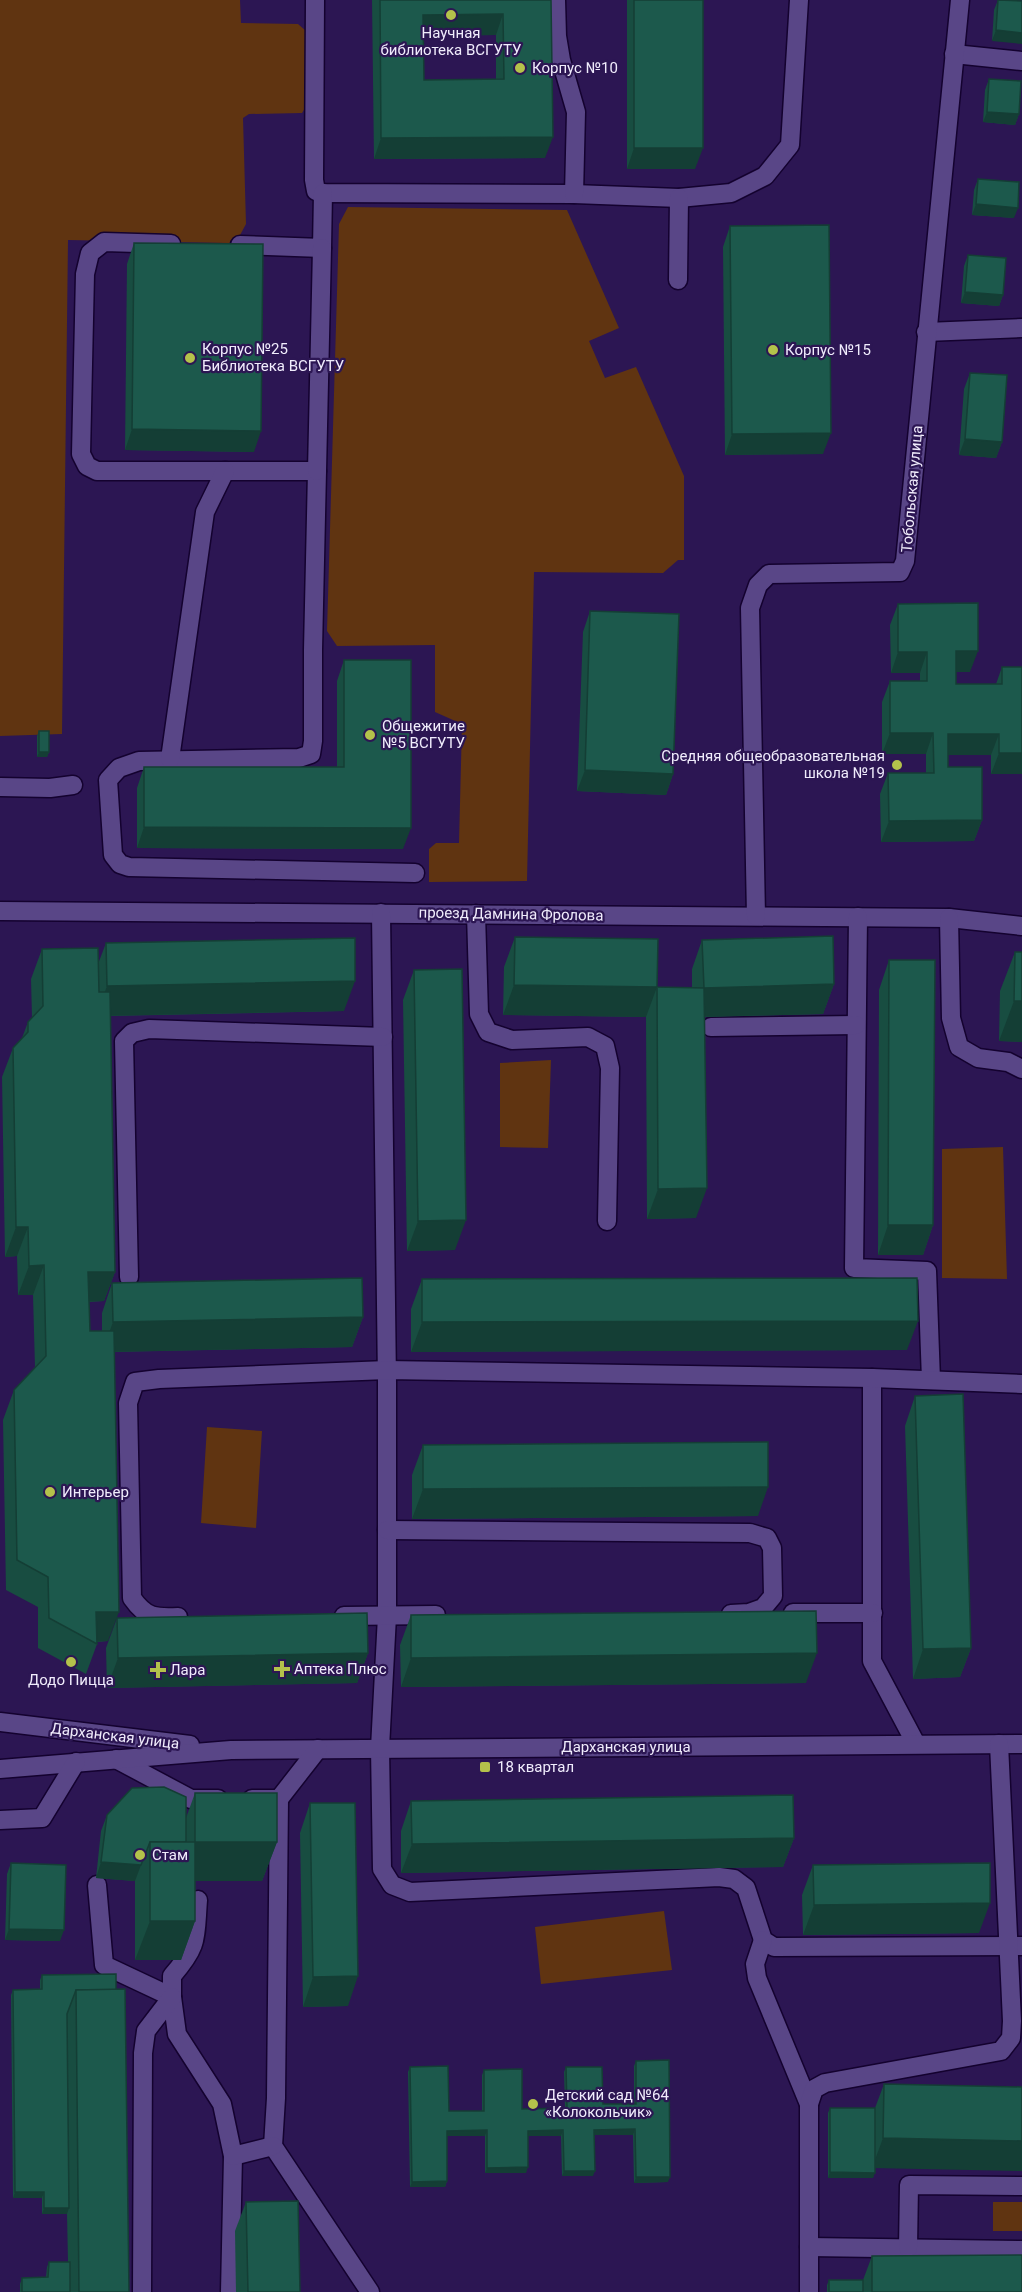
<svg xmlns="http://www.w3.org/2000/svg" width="1022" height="2292" font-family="Roboto,sans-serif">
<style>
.green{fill:#603411}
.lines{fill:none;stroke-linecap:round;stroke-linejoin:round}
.minor-casing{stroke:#14022f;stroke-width:21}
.minor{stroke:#594687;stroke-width:18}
.wall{fill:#184d41;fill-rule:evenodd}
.shaded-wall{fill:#143e35}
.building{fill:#1c594c;stroke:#143e35;stroke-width:1.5;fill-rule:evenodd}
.poi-dot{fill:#b4c24b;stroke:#2c1653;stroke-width:2}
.labels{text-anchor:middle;stroke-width:4.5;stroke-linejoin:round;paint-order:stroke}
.poi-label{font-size:15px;fill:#f0ecfc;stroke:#2c1653;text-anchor:start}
.street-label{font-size:15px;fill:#f0ecfc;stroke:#2c1653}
</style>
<rect width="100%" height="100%" fill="#2c1653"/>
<g class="green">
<polygon points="0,0 240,0 241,23 298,24 306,31 308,103 302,113 249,114 243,118 246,224 239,237 229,243 68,240 62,734 0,736"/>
<polygon points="348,207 567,210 619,328 589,341 605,378 636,367 684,476 684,560 678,560 663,573 534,572 527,881 429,882 429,849 436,843 459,843 462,724 435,712 435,645 337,646 327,631 339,224"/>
<polygon points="551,1060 548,1148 500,1147 500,1063"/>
<polygon points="1003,1147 1007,1279 942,1278 942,1149"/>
<polygon points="207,1427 262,1431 256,1528 201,1523"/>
<polygon points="664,1911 672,1970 541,1984 535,1927"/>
<rect x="993" y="2202" width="29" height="29"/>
</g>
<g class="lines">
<g class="minor-casing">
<g id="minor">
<polyline points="315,0 314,180 316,191 323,193 574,194 679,198 731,193 765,176 790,145 799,0"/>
<polyline points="556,0 557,36 561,60 576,112 574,194"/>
<polyline points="954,54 1022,61"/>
<polyline points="171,244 104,242 90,253 85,274 81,454 87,466 97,471 317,471 313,650 313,741 311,754 299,758 139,761 119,768 108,780 113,855 120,864 129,867 415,873"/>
<polyline points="240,245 322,248 323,193"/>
<polyline points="678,280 679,198"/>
<polyline points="926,332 1022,328"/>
<polyline points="317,471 322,248"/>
<polyline points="170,759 205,512 225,471"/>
<polyline points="0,787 50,788 73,785"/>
<polyline points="0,911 949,918 1022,926"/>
<polyline points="381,913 387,1382 387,1616 380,1748 382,1869 392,1885 410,1892 719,1877 734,1879 746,1888 763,1940 774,1947 1022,1946"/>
<polyline points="476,914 479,1014 488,1032 512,1040 588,1037 605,1046 610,1068 607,1221"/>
<polyline points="756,916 750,608 758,585 769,574 900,572 905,561 960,0"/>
<polyline points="858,917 854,1268 927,1271 931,1380"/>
<polyline points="949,918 951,1018 959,1047 978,1058 1008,1062 1022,1069"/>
<polyline points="711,1027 856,1025"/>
<polyline points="129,1277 124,1041 132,1033 149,1029 383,1037"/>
<polyline points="872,1378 872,1661 916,1744"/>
<polyline points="387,1530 750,1533 767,1538 772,1548 773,1596 763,1608 749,1613 731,1614"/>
<polyline points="793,1613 873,1613"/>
<polyline points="344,1616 436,1615"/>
<path d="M178,1617C155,1618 146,1618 132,1598L128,1403L135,1382L159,1379L387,1370L872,1378L1022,1384"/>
<polyline points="0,1722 190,1745"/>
<polyline points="116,1759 191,1799 218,1799"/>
<polyline points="0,1769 231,1750 1022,1744"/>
<polyline points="252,1799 279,1799 276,2098 273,2146 370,2292"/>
<polyline points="279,1799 318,1749"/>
<polyline points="0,1820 42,1818 76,1762"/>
<polyline points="97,1885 104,1965 172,1997"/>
<path d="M198,1900C195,1939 199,1945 172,1976V1997L177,2034L222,2104L233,2156L230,2292"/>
<polyline points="763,1940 755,1964 757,1978 809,2104"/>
<polyline points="233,2156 273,2146"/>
<polyline points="809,2247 1022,2250"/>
<polyline points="908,2248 909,2185 1022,2186"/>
<polyline points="142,2292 143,2053 146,2031 172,1997"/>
<polyline points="809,2292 809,2104 814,2089 825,2083 1001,2051 1011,2038 1012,2021 999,1744"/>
</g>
</g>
<use href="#minor" class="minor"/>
</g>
<g class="wall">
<path d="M372,0H551L545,158L374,159ZM496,35V79L424,80L423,36Z"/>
<polygon points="627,0 703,0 695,169 627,169"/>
<polygon points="998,0 1011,0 992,41 994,10"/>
<polygon points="989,79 1019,114 1015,125 983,122 985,90"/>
<polygon points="978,179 1014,218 972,215 974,190"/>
<polygon points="730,226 823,454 725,455 723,247"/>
<polygon points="134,243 254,452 125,450 127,264"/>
<polygon points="968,255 1003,295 999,306 961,303 964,266"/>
<polygon points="970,373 1002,442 996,458 959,455 964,389"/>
<polygon points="898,604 970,672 956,672 956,684 996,684 1002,667 1022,774 991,774 991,755 948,755 948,767 982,820 974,841 881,842 880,794 888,773 926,773 926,754 882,754 882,702 890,681 920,681 920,673 891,673 890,625"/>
<polygon points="590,611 673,774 666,795 577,791 583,632"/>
<polygon points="344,660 403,849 137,848 137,788 144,767 337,767 337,681"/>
<polygon points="39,731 49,752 47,757 37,757 37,736"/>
<polygon points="515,937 657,987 692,987 692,969 702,940 834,984 823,1014 704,1017 696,1218 647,1219 646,1017 503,1015 504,967"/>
<polygon points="106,943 344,1011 110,1016 115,1272 104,1301 89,1302 90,1331 102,1331 102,1313 112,1283 363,1317 352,1347 114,1352 108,1641 97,1642 97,1644 86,1674 38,1648 38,1607 6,1590 3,1420 14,1390 35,1368 33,1295 18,1295 17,1256 5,1257 2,1077 13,1048 22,1038 28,1022 32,1018 31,979 42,949 98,964"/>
<polygon points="1015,952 1022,952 1022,1042 999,1041 1000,991"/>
<polygon points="889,960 933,1225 923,1255 878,1255 879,990"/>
<polygon points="414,970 455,1250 407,1251 403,1000"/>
<polygon points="422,1279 907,1350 411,1352 411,1309"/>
<polygon points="915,1396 971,1648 960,1677 913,1679 905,1426"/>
<polygon points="423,1445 758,1516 412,1519 412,1475"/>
<polygon points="411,1615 806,1683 401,1687 400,1645"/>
<polygon points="117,1618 368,1653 357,1683 107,1688 106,1648"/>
<polygon points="195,1793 277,1842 262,1881 195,1881 195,1921 181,1960 135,1960 135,1881 96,1878 101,1831 107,1815 186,1818"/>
<polygon points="411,1801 794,1838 783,1867 401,1873 401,1831"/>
<polygon points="310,1803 348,2006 303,2007 300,1833"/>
<polygon points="11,1863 60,1941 5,1940 7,1874"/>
<polygon points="813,1865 979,1933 803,1935 802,1895"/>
<polygon points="42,1975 116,1990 129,2292 20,2292 20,2284 22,2278 46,2277 47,2267 49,2262 68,2262 67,2214 42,2214 42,2198 13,2198 11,1995 13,1990 40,1989 40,1980"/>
<polygon points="636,2061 668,2182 634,2183 633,2135 594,2135 593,2176 562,2176 561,2136 528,2136 526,2173 485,2173 485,2136 447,2136 447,2181 445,2187 410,2187 408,2072 410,2067 449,2111 482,2111 482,2075 484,2070 522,2109 565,2108 564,2072 566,2067 603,2104 634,2104 634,2066"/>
<polygon points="884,2084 1022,2087 875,2168 873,2178 828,2178 828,2113 830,2108 875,2108"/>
<polygon points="246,2202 300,2292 236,2292 235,2231"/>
<polygon points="872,2256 1022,2292 827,2292 827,2285 829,2280 863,2280"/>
</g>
<g class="shaded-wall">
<polygon points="503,14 496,35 415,36 423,15"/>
<polygon points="996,30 1022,33 1022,44 992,41"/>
<polygon points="987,112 1019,114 1015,125 983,122"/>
<polygon points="553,137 545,158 374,159 381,138"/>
<polygon points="634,148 703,148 695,169 627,169"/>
<polygon points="976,204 1018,208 1014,218 972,215"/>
<polygon points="965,292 1003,295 999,306 961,303"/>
<polygon points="132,429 261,431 254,452 125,450"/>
<polygon points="831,433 823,454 725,455 732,434"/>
<polygon points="965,439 1002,442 996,458 959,455"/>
<polygon points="956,651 978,651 970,672 948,672"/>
<polygon points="898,652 927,652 920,673 891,673"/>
<polygon points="890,733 933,733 926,754 882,754"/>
<polygon points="948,734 999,734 991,755 940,755"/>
<polygon points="39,752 49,752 47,757 37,757"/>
<polygon points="999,753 1022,753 1022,774 991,774"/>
<polygon points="585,770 673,774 666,795 577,791"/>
<polygon points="982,820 974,841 881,842 889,821"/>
<polygon points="144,827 411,828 403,849 137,848"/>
<polygon points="355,981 344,1011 96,1016 107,986"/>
<polygon points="834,984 823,1014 693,1017 704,988"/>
<polygon points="514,985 657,987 646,1017 503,1015"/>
<polygon points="1014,1001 1022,1001 1022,1042 999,1041"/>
<polygon points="707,1188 696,1218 647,1219 658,1189"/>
<polygon points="466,1220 455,1250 407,1251 418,1221"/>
<polygon points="888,1225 933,1225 923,1255 878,1255"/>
<polygon points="16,1227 28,1227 17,1256 5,1257"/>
<polygon points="44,1265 33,1295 18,1295 29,1266"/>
<polygon points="88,1272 115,1272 104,1301 78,1302"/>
<polygon points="363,1317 352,1347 102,1352 113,1322"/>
<polygon points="918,1321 907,1350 411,1352 422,1322"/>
<polygon points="768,1487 758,1516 412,1519 423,1489"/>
<polygon points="96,1612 119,1612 108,1641 92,1642"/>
<polygon points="971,1648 960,1677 913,1679 923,1649"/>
<polygon points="368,1653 357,1683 107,1688 118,1658"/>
<polygon points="817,1653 806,1683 401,1687 411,1658"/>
<polygon points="794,1838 783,1867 401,1873 412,1844"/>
<polygon points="195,1842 277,1842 262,1881 150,1881"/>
<polygon points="101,1862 141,1865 135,1881 96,1878"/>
<polygon points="990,1903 979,1933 803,1935 814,1905"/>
<polygon points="150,1921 195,1921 181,1960 135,1960"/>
<polygon points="9,1929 64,1930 60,1941 5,1940"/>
<polygon points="358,1976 348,2006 303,2007 313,1977"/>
<polygon points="635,2129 633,2135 592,2135 594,2130"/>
<polygon points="487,2130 485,2136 445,2136 447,2131"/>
<polygon points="563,2130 561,2136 526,2136 528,2131"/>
<polygon points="883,2138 1022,2141 1022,2171 872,2168"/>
<polygon points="528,2167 526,2173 485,2173 487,2168"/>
<polygon points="564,2171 595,2171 593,2176 562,2176"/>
<polygon points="830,2172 875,2173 873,2178 828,2178"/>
<polygon points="636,2177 670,2177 668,2182 634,2183"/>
<polygon points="447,2181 445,2187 410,2187 412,2182"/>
<polygon points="15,2192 44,2192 42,2198 13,2198"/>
<polygon points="44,2208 69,2208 67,2214 42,2214"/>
</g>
<g class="building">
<path d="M380,0H551L553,137L381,138ZM503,14L504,79L424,80L423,15Z"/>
<rect x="634" y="0" width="69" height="148"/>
<polygon points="998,0 1022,1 1022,33 996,30"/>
<polygon points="989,79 1021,81 1019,114 987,112"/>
<polygon points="978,179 1019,182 1018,208 976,204"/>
<polygon points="829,225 831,433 732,434 730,226"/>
<polygon points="134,243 263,244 261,431 132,429"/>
<polygon points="968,255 1006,258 1003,295 965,292"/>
<polygon points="970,373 1007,375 1002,442 965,439"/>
<polygon points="978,603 978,651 956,651 956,684 1002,684 1002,667 1022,667 1022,753 999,753 999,734 948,734 948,767 982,767 982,820 889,821 888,773 934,773 933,733 890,733 890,681 927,681 927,652 898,652 898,604"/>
<polygon points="590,611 679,614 673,774 585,770"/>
<polygon points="344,660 411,660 411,828 144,827 144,767 344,767"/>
<rect x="39" y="731" width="10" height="21"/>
<polygon points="833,936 834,984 704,988 702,940"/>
<polygon points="515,937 658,939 657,987 704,988 707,1188 658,1189 657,987 514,985"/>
<polygon points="355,938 355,981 107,986 106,943"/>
<polygon points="98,948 99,992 110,992 115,1272 88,1272 90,1331 114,1331 119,1612 96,1612 97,1644 49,1618 48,1577 17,1560 14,1390 46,1356 44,1265 29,1266 28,1227 16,1227 13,1048 28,1032 28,1022 43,1006 42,949"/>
<polygon points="1015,952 1022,952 1022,1001 1014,1001"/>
<polygon points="889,960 935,960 933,1225 888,1225"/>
<polygon points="462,969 466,1220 418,1221 414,970"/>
<polygon points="362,1278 363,1317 113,1322 112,1283"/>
<polygon points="917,1278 918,1321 422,1322 422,1279"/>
<polygon points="963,1394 971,1648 923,1649 915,1396"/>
<polygon points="768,1442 768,1487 423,1489 423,1445"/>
<polygon points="816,1611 817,1653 411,1658 411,1615"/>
<polygon points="367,1613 368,1653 118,1658 117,1618"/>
<polygon points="164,1787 186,1797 186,1842 150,1842 141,1865 101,1862 107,1815 132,1788"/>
<rect x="195" y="1793" width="82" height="49"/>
<polygon points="793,1795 794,1838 412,1844 411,1801"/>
<polygon points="310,1803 355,1803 358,1976 313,1977"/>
<rect x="150" y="1842" width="45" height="79"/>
<polygon points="11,1863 66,1865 64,1930 9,1929"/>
<polygon points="990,1863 990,1903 814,1905 813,1865"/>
<polygon points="116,1974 116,1990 76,1990 67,2014 69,2208 44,2208 44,2192 15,2192 13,1990 42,1989 42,1975"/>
<polygon points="125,1989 129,2292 79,2292 76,1990"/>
<polygon points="669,2060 670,2177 636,2177 635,2129 594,2130 595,2171 564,2171 563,2130 528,2131 528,2167 487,2168 487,2130 447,2131 447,2181 412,2182 410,2067 448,2066 449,2111 484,2111 484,2070 522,2069 522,2109 567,2108 566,2067 602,2067 603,2104 636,2104 636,2061"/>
<polygon points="884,2084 1022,2087 1022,2141 883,2138"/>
<polygon points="830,2108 875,2108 875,2173 830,2172"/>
<polygon points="298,2201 300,2292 248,2292 246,2202"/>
<polygon points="1022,2255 1022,2292 872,2292 872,2256"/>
<polygon points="49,2262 70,2262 70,2292 22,2292 22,2278 48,2277"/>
<rect x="829" y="2280" width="34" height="12"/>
</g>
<g class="poi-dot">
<circle cx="451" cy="15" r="6"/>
<circle cx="520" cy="68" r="6"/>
<circle cx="773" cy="350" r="6"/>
<circle cx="190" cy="358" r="6"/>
<circle cx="370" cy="735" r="6"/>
<circle cx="897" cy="765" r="6"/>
<circle cx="50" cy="1492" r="6"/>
<circle cx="71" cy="1662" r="6"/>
<path d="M279 1660h6v6h6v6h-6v6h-6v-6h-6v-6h6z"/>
<path d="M155 1661h6v6h6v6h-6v6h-6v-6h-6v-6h6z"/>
<rect x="479" y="1761" width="12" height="12" rx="3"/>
<circle cx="140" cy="1855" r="6"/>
<circle cx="533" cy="2104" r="6"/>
</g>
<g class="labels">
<g class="poi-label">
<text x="451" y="38" text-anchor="middle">Научная<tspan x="451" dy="17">библиотека ВСГУТУ</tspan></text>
<text x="532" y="73">Корпус №10</text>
<text x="202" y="354">Корпус №25<tspan x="202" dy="17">Библиотека ВСГУТУ</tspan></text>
<text x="785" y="355">Корпус №15</text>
<text x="382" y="731">Общежитие<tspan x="382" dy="17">№5 ВСГУТУ</tspan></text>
<text x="885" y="761" text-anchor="end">Средняя общеобразовательная<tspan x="885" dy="17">школа №19</tspan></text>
<text x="62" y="1497">Интерьер</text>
<text x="294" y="1674">Аптека Плюс</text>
<text x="170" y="1675">Лара</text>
<text x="71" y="1685" text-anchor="middle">Додо Пицца</text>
<text x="497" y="1772">18 квартал</text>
<text x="152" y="1860">Стам</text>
<text x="545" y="2100">Детский сад №64<tspan x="545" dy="17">«Колокольчик»</tspan></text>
</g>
<g class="street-label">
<text transform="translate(912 489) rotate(-85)" y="5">Тобольская улица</text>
<text transform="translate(511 914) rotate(1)" y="5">проезд Дамнина Фролова</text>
<text transform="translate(115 1736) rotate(7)" y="5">Дарханская улица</text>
<text x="626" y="1752">Дарханская улица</text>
</g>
</g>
</svg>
